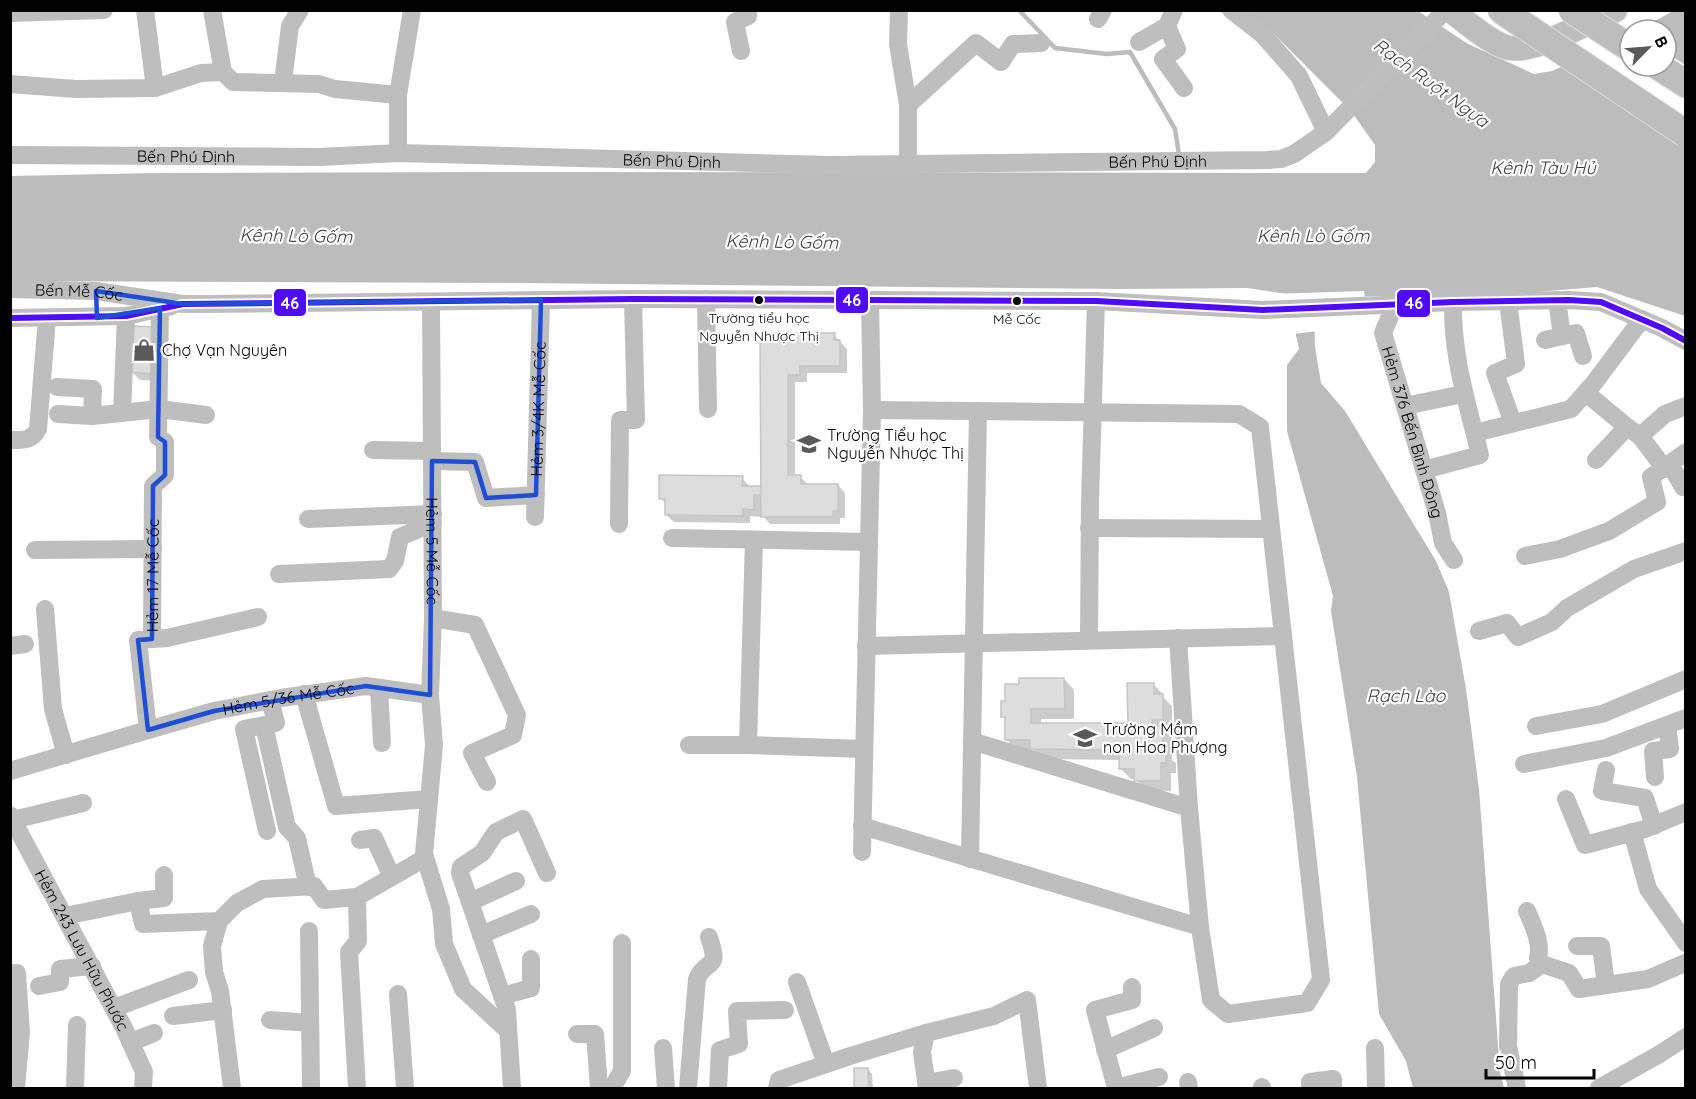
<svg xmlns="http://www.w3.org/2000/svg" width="1696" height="1099" font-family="Quicksand,sans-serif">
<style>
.water{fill:#bcbcbc}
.pier{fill:#fff}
.shadow{fill:#0003}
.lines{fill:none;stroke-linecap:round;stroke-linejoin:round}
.stream{stroke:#bcbcbc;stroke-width:4.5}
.building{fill:#ddd;stroke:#c5c5c5;stroke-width:1.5}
.major-casing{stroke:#dbdbdb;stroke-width:26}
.highway-casing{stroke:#dbdbdb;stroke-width:29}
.minor{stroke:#bebebe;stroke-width:18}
.major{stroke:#bdbdbd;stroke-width:24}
.highway{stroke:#bdbdbd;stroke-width:27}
.highway-bridge-casing{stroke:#dbdbdb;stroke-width:29;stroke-linecap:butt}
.highway-bridge{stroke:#bdbdbd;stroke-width:27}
.bus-1-casing{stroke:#fff;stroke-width:10}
.bus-1{stroke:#4f0aff;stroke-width:6}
.marked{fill:none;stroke:#1d4ed8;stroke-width:4.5;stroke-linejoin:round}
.bus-dot{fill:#000;stroke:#fff;stroke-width:2}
.labels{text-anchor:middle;stroke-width:4.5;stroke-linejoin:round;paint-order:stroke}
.bus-label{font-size:14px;fill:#000;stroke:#fff}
.street-label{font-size:16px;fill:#000;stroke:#fff}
.poi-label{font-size:16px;fill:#000;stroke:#fff;text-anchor:start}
.water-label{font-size:18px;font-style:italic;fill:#414141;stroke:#fff}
.line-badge{stroke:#fff;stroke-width:2}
.badge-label{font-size:16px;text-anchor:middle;font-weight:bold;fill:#fff}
</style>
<rect width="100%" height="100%" fill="#fff"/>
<polygon class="water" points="1241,11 1418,11 1468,44 1534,74 1552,71 1625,38 1630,66 1666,66 1666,30 1639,30 1673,11 1685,11 1685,316 1597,287 1477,297 1373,296 1314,300 1315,347 1321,383 1345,411 1436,561 1449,592 1466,689 1479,789 1500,1072 1504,1088 1413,1088 1406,1061 1379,1014 1357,777 1331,611 1333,596 1287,431 1287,365 1299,349 1287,294 1247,288 1123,289 520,283 11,281 10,176 156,173 549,172 1366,173 1375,162 1375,145 1351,111 1268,28"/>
<g class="pier">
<polygon points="1630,32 1630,66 1666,66 1666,52 1685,65 1685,148 1560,64"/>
<polygon points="1364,291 1365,299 1317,302 1318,331 1293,334 1285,296 1269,294"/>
</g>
<g class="shadow">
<polygon points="134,328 162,381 140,380 132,372"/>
<polygon points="762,334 834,335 847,349 847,373 807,373 807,382 795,382 795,477 800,477 809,485 838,485 845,493 845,518 840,518 840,524 770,524 761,514 761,517 750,516 750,523 674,522 666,515 666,504 660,498 742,478 750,487 762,488"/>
<polygon points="1064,679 1074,690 1074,719 1041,719 1041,724 1129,724 1153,684 1163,694 1163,697 1172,706 1172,730 1164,729 1172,738 1172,760 1176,763 1176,773 1171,773 1171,791 1146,790 1135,779 1131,779 1121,769 1121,760 1042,759 1033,750 1017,750 1006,739 1006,720 1002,716"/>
<polygon points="855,1069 868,1069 872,1074 873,1088 856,1088"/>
</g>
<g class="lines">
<polyline class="stream" points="1019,10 1055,48 1107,54 1130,52 1175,129 1179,155"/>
</g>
<g class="building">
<polygon points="132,326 156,327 155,374 131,372"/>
<polygon points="760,333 835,333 834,340 840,340 840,366 800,366 800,375 788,375 788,475 801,475 801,484 838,484 838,511 833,511 833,517 761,517"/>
<polygon points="659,475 743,476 742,486 761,486 761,495 754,495 754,510 743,509 743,516 665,515 665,499 659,499"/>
<polygon points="1019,678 1064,678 1065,709 1031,709 1031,723 1128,723 1127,683 1154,683 1154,694 1163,694 1163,720 1152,720 1152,726 1163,726 1163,752 1166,752 1166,763 1161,763 1161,781 1134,781 1134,769 1119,769 1119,750 1030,749 1030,740 1005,740 1005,717 1001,717 1001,701 1005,701 1005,684 1019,684"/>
<polygon points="854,1068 868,1068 869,1088 854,1088"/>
</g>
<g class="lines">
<g class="major-casing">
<path id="major" d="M1450,10C1467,22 1486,40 1505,47C1531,56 1589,21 1615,10"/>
</g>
<g class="highway-casing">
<polyline id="highway" points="1658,66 1686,84"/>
</g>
<g class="minor">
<polyline points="145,10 155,88"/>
<polyline points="212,10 223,72"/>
<polyline points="899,10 898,44 908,105 908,163"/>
<polyline points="1174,10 1167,26 1177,49 1163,59 1184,88"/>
<polyline points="1231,10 1263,35 1299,76 1326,132"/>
<polyline points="10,13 104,10"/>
<polyline points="1098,19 1103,10"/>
<polyline points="1139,42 1167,26"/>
<polyline points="741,51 735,22 748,16 748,10"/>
<polyline points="283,82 290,26 300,10"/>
<polyline points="10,84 76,89 155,88 201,73 223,72 233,82 319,84 335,89 398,95"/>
<polyline points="908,105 976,43 1001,62 1013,44 1041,43"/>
<polyline points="398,153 398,95 412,10"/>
<path id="s1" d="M10,155L320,157L398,153L829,165L1267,160L1281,159L1294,154L1326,132L1446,10"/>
<path id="s2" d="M10,289L96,291L183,304H210L633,299L1096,301L1263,310L1453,302L1569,300L1601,302L1662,328L1686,341"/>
<polyline points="706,299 708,409"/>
<polyline points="1557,300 1562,336"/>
<polyline points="1508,301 1516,364 1495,373 1513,423"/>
<path id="s3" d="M431,302L433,618L430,695L434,745L424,854L441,909L444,944L463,989L507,1030"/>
<path id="s4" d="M1395,304L1383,333L1437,513L1443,543L1454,560"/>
<polyline points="10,318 126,316 172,306"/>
<polyline points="1545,340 1576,333 1583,356"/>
<polyline points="57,387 93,389 92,416"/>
<polyline points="1586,393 1627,427"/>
<polyline points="1405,406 1463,394"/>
<polyline points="122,413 126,316"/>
<polyline points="58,414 92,416 159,409 206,415"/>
<polyline points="1475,433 1571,409 1594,383 1642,319"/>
<polyline points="1640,436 1665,469"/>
<path d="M10,440C23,440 32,441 38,429L47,318"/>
<polyline points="373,450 432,451"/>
<polyline points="1596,460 1627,427 1640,436 1665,414 1686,406"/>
<polyline points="432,461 475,462 486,498 536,495"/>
<polyline points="1670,464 1683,487 1686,486"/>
<path d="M1424,470L1480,455C1467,402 1452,357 1453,302"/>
<path id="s5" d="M535,517L541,300"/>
<polyline points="308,519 433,514"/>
<polyline points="619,524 620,420 636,420 633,299"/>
<polyline points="1089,528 1271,529"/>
<polyline points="672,538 869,542"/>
<polyline points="35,550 153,549"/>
<polyline points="1525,556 1560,549 1609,531 1657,502 1651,477 1686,452"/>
<polyline points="279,574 389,569 395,561 400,537 433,523"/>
<polyline points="45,609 53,709 66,755"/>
<polyline points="433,618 475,625 517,715 513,735 472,753 487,782"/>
<polyline points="1479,631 1507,623 1518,637 1552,622 1567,608 1634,569 1686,551"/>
<polyline points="1178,638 1189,808 1200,927"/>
<polyline points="152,639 167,638 258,617"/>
<polyline points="1089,640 1090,502 1096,301"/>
<polyline points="10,646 25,644"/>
<polyline points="866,646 1283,636"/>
<polyline points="379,688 382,743"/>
<polyline points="304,694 336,806 429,799"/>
<polyline points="264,725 287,827 297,838 308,887"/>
<polyline points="1536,726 1602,714 1686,679"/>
<path id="s6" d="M148,730L214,711L281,698L366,686L430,695"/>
<polyline points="972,741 1189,808"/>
<polyline points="689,745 748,745 864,749"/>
<polyline points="748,745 754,540"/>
<polyline points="1524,764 1606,748 1686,718"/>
<polyline points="1606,770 1602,791 1645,798 1654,826"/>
<path id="s7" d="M10,771L148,730L138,640L152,639L153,486L165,475V442L158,437L160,308"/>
<polyline points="1655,777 1653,751 1670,749 1667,726"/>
<polyline points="1566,799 1585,845 1645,829 1686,812"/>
<path id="s8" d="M10,815L124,1028L144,1072L143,1088"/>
<polyline points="13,820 83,803"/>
<polyline points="862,826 1200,927 1211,1000 1228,1014 1307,1003 1321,980 1260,427 1239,414 872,410"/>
<polyline points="267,831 244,729 276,723 270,700"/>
<polyline points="1632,832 1648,889 1686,943"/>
<polyline points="360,840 374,838 392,877"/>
<polyline points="862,852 872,410 870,300"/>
<polyline points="970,859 978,411"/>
<polyline points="138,901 164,898 164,875"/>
<polyline points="470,902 516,881"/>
<path d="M1527,911C1533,926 1542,942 1538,958L1542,964L1569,973L1579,989L1648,979L1685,963"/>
<polyline points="65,916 138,901 143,924 219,921 212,946 214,972 220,991 232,1088"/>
<polyline points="219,921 237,903 263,889 314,886 324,900 357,897"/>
<polyline points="309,931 311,1088"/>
<polyline points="481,935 531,914"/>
<polyline points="1577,946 1601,946 1606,985"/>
<polyline points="10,974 17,973 21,1032 16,1088"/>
<polyline points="797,982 826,1064"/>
<polyline points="39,986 60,982 60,969 92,966"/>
<polyline points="398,994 405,1088"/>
<polyline points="502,996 531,988 531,959"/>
<polyline points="114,1008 189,980"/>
<polyline points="173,1016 223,1010"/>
<polyline points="270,1020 310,1023"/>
<polyline points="577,1034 595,1034 599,1088"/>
<polyline points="131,1042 154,1033"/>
<polyline points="663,1048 666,1088"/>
<polyline points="1375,1048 1376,1088"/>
<polyline points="1105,1050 1154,1028"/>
<polyline points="1188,1082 1189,1088"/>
<polyline points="926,1083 954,1078"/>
<polyline points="75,1088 77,1025"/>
<polyline points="357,1088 349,952 358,941 357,897 425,858"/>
<polyline points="512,1088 507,1010 460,873 461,867 482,853 496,832 523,819 547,873"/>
<polyline points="612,1088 622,1071 622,943"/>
<path d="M688,1088L697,979C707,956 721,973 709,937"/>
<polyline points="718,1088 720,1050 739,1044 737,1011 785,1010"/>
<polyline points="777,1088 779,1080 850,1056 926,1033"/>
<polyline points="927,1088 922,1052 926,1033 994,1016 1027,1000 1038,1088"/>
<polyline points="1116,1088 1095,1010 1132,1000 1132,987"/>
<polyline points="1116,1088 1159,1077"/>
<polyline points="1262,1088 1262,1087"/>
<polyline points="1310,1088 1310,1082 1333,1079 1333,1088"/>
<polyline points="1517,1088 1508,1046 1509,984 1514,976 1529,973 1542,964"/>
<polyline points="1599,1088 1658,1055 1686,1037"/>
</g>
<use href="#major" class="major"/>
<use href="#highway" class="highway"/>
<g class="highway-bridge-casing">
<g id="highway-bridge">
<polyline points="1501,10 1686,134"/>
<polyline points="1572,10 1630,48"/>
</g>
</g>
<use href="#highway-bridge" class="highway-bridge"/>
<g class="bus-1-casing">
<polyline id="bus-1" points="10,318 126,316 183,304 633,299 1096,301 1263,310 1453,302 1569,300 1601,302 1662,328 1686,341"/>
</g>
<use href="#bus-1" class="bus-1"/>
</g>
<path class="marked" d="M96,291L183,304L541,300L536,495L486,498L475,462L432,461L430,695L366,686L214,711L148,730L138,640L152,639L153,486L165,475V442L158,437L160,308L97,318Z"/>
<defs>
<g id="shop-bare" transform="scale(1.8)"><path d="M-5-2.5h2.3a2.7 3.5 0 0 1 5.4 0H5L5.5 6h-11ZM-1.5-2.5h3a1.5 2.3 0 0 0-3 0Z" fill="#595959" stroke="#fff" stroke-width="2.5" paint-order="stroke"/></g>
<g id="school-bare" transform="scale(1.8)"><path d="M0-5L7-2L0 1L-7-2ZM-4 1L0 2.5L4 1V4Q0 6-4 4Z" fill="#595959" stroke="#fff" stroke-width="2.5" paint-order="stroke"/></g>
</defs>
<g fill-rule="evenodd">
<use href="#shop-bare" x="144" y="350"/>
<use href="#school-bare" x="809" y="444"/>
<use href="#school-bare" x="1085" y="738"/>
</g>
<g class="bus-dot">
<circle cx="759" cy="300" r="5"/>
<circle cx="1017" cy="301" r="5"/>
</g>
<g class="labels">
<g class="bus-label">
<text x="759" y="323">Trường tiểu học<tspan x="759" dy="18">Nguyễn Nhược Thị</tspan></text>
<text x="1017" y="324">Mễ Cốc</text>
</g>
<g class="street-label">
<text dy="6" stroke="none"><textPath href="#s1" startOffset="176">Bến Phú Định</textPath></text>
<text dy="6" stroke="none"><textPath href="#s1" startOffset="662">Bến Phú Định</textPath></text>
<text dy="6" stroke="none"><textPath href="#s1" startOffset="1148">Bến Phú Định</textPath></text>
<text dy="6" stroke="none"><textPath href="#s2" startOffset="69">Bến Mễ Cốc</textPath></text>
<text dy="6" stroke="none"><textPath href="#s5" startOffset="108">Hẻm 3/4K Mễ Cốc</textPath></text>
<text dy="6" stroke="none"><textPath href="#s4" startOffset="135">Hẻm 376 Bến Bình Đông</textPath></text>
<text dy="6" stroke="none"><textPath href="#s3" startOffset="249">Hẻm 5 Mễ Cốc</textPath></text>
<text dy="6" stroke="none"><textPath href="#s7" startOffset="312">Hẻm 17 Mễ Cốc</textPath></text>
<text dy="6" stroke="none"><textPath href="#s6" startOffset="144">Hẻm 5/36 Mễ Cốc</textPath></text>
<text dy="6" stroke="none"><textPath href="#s8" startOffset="153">Hẻm 243 Lưu Hữu Phước</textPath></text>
</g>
<g class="poi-label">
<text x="162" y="356">Chợ Vạn Nguyên</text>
<text x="827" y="441">Trường Tiểu học<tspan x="827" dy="18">Nguyễn Nhược Thị</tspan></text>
<text x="1103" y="735">Trường Mầm<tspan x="1103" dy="18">non Hoa Phượng</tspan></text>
</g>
<g class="water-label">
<text transform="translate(1431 83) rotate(36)" y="6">Rạch Ruột Ngựa</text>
<text x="1543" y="174">Kênh Tàu Hủ</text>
<text transform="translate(296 236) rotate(1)" y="6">Kênh Lò Gốm</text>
<text x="1313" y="242">Kênh Lò Gốm</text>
<text transform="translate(782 242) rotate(1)" y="6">Kênh Lò Gốm</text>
<text x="1406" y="702">Rạch Lào</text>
</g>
</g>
<g class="line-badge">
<rect x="835" y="286" width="34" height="28" rx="6" fill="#4f0aff"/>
<rect x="273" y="288" width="34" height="29" rx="6" fill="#4f0aff"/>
<rect x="1396" y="289" width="35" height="29" rx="6" fill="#4f0aff"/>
</g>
<g class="badge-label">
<text x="852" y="306">46</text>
<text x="290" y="309">46</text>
<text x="1414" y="309">46</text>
</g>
<rect width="1696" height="1099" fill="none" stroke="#000000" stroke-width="24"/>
<g transform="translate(1648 48) rotate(65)"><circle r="28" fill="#ffffff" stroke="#999999" stroke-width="1.5"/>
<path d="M0-4.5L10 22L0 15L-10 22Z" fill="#595959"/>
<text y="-9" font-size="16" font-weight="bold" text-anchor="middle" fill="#000000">B</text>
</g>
<path d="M1486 1069v9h108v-9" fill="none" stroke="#000000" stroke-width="3"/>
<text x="1495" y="1069" font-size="18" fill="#000000" stroke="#ffffff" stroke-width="4.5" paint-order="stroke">50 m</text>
</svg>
